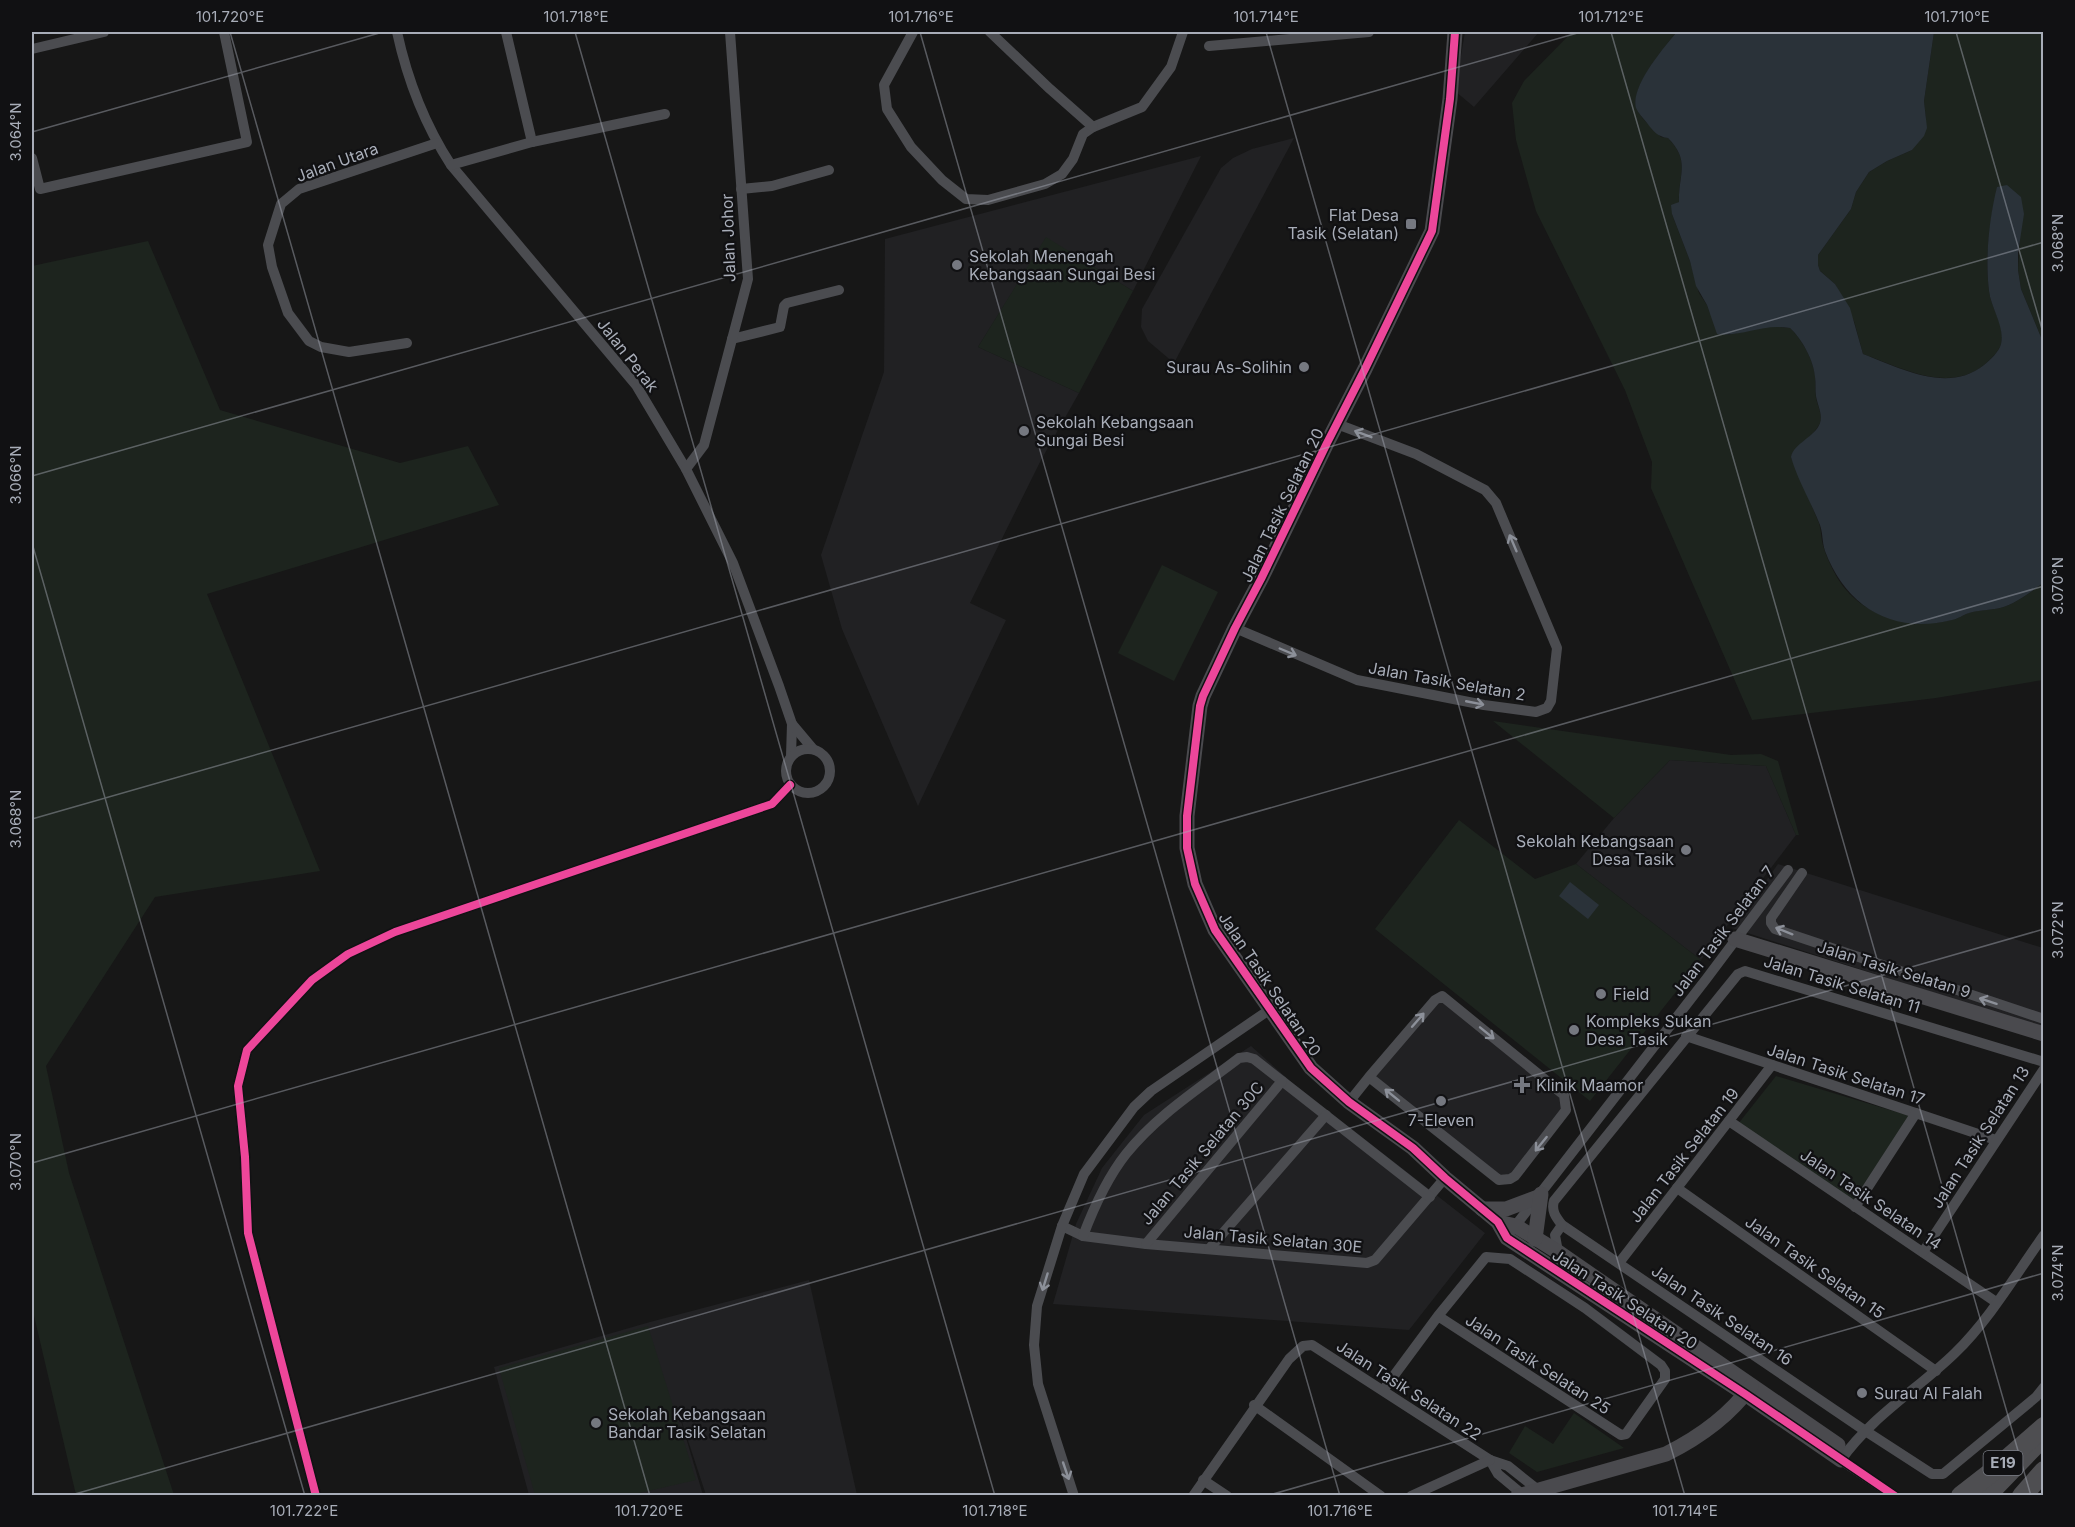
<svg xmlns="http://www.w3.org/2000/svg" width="2075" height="1527" font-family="Inter,sans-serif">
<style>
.built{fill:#212123}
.green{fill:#1d241e}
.water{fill:#2a3239}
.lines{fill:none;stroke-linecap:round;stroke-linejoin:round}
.street{stroke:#4b4c50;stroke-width:10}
.secondary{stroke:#4a4a4e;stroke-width:15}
.highway{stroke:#4e4e51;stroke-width:20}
.highway-bridge{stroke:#4e4e51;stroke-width:20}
.cycleway-casing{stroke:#111113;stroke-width:11}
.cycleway{stroke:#ed469a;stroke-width:8}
.oneway{stroke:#8c9099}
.ticks{fill:none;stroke:#a8adb8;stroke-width:1.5;stroke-opacity:0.45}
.poi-dot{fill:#757880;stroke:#111113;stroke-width:2}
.labels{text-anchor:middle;stroke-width:4.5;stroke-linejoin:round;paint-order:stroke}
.shield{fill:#111113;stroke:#7b7e86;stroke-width:1.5}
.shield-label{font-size:15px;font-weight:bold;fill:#a8adb8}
.street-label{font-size:16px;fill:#a8adb8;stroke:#111113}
.poi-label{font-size:16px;fill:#a8adb8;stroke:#111113;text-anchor:start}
.neatline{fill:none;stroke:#a8adb8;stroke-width:2}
.ticks-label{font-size:15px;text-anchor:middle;fill:#a8adb8}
</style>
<rect width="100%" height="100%" fill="#171717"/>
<g class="built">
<polygon points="1465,32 1539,32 1474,107 1455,91"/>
<polygon points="1294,138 1174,363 1148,341 1141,327 1142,309 1221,168 1233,158 1252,149"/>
<polygon points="1201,156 1133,291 1046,238 978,347 1079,393 1041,460 970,603 1006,620 918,806 842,629 821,555 884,372 885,239"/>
<polygon points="1670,760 1766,766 1796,835 1701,960 1576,864 1614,818"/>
<polygon points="1778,864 2043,948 2043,1028 1732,928"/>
<polygon points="1441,1000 1561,1097 1563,1111 1511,1175 1499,1176 1373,1076"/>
<polygon points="1251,1046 1289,1080 1485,1233 1409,1330 1053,1304 1076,1224 1102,1168 1144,1115"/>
<polygon points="809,1280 857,1495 706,1495 676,1404 703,1495 529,1495 494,1367 650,1322"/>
</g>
<g class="green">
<path d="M1572,32H1677C1665,46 1628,90 1637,109C1641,119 1654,129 1661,137L1668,138C1691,161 1678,175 1679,202L1676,204L1672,214L1690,261L1699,293L1707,305L1710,313L1728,335L1770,326L1790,328C1802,339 1812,358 1815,374C1816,382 1815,390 1816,398C1818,407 1824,417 1819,425C1812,438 1797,444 1791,457L1819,523C1821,530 1821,535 1822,541C1824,552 1832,569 1838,579C1862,617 1909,630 1951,620C1957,619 1962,616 1968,613C1978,610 1989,610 2000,608C2015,604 2031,592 2043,583V680L1936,698L1752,720L1651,488L1652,462L1625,390L1536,211L1516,140L1512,103L1524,81Z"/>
<path d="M1934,32H2043V342L2021,289L2018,270L2020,234L1998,187C1989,219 1985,258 1989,291C1991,308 2006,327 2001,344C1999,352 1990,360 1984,365C1948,394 1900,367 1863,354L1854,321L1835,284L1820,271L1818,265V255L1851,209L1856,192L1869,172L1887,161L1912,150L1926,119L1924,101Z"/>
<polygon points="1046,237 1133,291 1079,393 978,347"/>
<polygon points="148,241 220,410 400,463 468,446 499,505 207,594 320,871 155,897 46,1066 69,1173 174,1495 76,1495 32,1307 32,266"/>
<polygon points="1162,565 1218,592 1174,681 1118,653"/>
<polygon points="1493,721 1731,755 1761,754 1778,761 1799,835 1796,835 1766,766 1670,760 1614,818"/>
<polygon points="1459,820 1535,879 1576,864 1701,960 1590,1101 1375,929"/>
<polygon points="1776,1076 1910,1116 1853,1200 1738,1124"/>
<polygon points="648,1326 696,1480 631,1495 535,1495 499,1368"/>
<polygon points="1574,1413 1624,1448 1537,1472 1509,1453 1525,1426 1553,1444"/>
</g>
<g class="water">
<path d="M1677,32H1934L1924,101L1927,128L1924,136L1912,150L1887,161L1869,172L1856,192L1851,209L1818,255V265L1820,271L1835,284L1850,308L1863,354C1900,368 1948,394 1984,365C1990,360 1999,352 2001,344C2005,327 1991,308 1989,291C1985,258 1989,219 1997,187L2007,185L2021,197L2024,214L2018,253V270L2021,289L2043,342V583C2031,592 2015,604 2000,608C1990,610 1979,610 1969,613C1963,615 1958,619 1952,620C1893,635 1846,607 1825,551C1822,542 1823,534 1820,525C1811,502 1798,481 1791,457C1794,443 1815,437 1820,423C1823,414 1817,404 1816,396C1815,390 1816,383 1815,377C1814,361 1802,339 1790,328C1762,323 1743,337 1717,334L1707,305L1696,286L1690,261L1672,214L1671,205L1679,202C1678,175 1691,161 1668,138C1658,137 1653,131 1647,123C1643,118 1638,113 1636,108C1630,87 1664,47 1677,32Z"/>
<polygon points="1570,882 1599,905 1588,919 1559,896"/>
</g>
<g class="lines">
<g class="street">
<path d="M397,32C407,78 425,125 451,165L636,385L686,469L733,563L779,686L792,724L791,756"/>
<polyline points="506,32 532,142"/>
<polyline points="913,32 884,85 887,109 911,147 942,180 966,199 988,200 1045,184 1062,174 1073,159 1083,134 1093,127 1142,107 1171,67 1183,32"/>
<polyline points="990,32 1050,89 1093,127"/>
<polyline points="1209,46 1369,32"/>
<polyline points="32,49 104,32"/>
<polyline points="32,158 40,189 247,142 224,32"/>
<polyline points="451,165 532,142 665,114"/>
<polyline points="741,189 772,186 829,170"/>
<polyline points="732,339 780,327 784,306 787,303 839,290"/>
<polyline points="407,343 349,352 321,347 309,341 288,313 272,267 268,245 281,204 299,189 437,143"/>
<polyline points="686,469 704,445 748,279 730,32"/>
<polyline points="1235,628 1357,680 1484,705 1536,712 1547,708 1551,701 1557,648 1496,503 1485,490 1416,454 1337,424"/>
<polyline points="792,724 813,749"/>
<circle cx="808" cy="771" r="22"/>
<polyline points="1802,873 1771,918 1771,923 1775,929 2044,1019"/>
<polyline points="1686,1036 1996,1140"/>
<path d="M2044,1062L1745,971L1738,974L1554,1201C1551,1211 1556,1217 1562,1225L1864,1430L1932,1474H1943L2036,1397L2044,1387"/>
<polyline points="1349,1102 1369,1077 1435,1000 1442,996 1564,1095 1566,1110 1515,1176 1510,1179 1499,1180 1369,1077"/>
<polyline points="1729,1121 1996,1302"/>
<polyline points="1677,1188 1936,1371"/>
<polyline points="1855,1207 1916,1113"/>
<polyline points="1062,1226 1083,1236 1146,1244 1367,1263 1375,1260 1445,1178"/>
<polyline points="1512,1230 1707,978 1788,870"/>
<path d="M1083,1236C1094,1207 1107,1178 1126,1154C1157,1115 1200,1088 1239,1058L1247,1057L1254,1059L1430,1197"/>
<polyline points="1146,1244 1282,1081"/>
<polyline points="1209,1249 1326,1115"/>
<polyline points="1558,1252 1555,1235 1562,1225"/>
<polyline points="1923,1252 2044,1069"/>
<polyline points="1619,1263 1772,1065"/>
<polyline points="1384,1389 1438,1316 1486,1257 1510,1259 1585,1308 1661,1365 1665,1371 1665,1379 1626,1434 1621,1435 1438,1316"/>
<polyline points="1254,1405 1381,1496"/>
<polyline points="1203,1480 1227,1496"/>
<polyline points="1522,1494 1498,1474 1490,1460 1508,1466 1538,1490"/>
<polyline points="316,1496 248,1233 245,1157 238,1086 247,1050 312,980 348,954 395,932 772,804 790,785"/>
<polyline points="1074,1496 1038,1384 1034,1345 1037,1306 1062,1226 1084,1174 1134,1107 1151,1091 1269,1010"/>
<polyline points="1193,1496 1289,1359 1303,1346 1312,1345 1490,1460"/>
<polyline points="1411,1496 1490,1460"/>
<path d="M1895,1496L1841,1460C1871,1417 1918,1389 1955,1353C1990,1319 2016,1274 2044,1235"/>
</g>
<g class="secondary">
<polyline points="1455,32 1450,99 1432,231 1365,369 1327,443 1261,579 1235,628 1203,696 1200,706 1187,816 1187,848 1195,884 1215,930 1311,1068 1349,1102 1413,1148 1445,1178 1498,1222 1507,1238 1745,1394 1841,1460"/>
<polyline points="1735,939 2044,1034"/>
<polyline points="1482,1209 1506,1209 1538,1197"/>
<polyline points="1498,1222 1516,1226 1558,1252 1838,1445"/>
<polyline points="1535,1239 1541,1194"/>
<path d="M1518,1496L1666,1454C1698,1438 1730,1415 1751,1386"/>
</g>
<g class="highway">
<polyline points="1986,1496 2041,1439"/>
<polyline points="2022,1496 2044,1471"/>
</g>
<polyline class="highway-bridge" points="1961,1496 1997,1468 2044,1427"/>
<g class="cycleway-casing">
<g id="cycleway">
<polyline points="1455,32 1450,99 1432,231 1365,369 1327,443 1261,579 1235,628 1203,696 1200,706 1187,816 1187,848 1195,884 1215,930 1311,1068 1349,1102 1413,1148 1445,1178 1498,1222 1507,1238 1745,1394 1895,1496"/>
<polyline points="316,1496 248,1233 245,1157 238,1086 247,1050 312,980 348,954 395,932 772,804 790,785"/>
</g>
</g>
<use href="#cycleway" class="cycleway"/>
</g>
<defs><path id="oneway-shaft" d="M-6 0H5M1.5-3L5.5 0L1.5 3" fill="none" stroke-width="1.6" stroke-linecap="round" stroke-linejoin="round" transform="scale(1.5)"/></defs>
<g class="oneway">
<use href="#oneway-shaft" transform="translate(1363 434) rotate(-159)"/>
<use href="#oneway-shaft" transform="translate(1513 543) rotate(-113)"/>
<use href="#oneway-shaft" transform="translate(1288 652) rotate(23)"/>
<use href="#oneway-shaft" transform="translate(1475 703) rotate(11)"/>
<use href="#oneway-shaft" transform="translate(1784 931) rotate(-158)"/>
<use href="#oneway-shaft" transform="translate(1988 1001) rotate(-162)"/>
<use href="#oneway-shaft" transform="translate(1418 1020) rotate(-49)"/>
<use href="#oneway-shaft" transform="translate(1487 1033) rotate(39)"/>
<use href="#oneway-shaft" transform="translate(1392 1095) rotate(-141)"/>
<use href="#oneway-shaft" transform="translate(1541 1144) rotate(129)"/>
<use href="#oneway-shaft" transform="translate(1045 1282) rotate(107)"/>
<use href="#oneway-shaft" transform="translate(1066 1471) rotate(71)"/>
</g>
<path class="ticks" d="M230,32L650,1496M575,32L995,1496M920,32L1340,1496M1266,32L1685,1496M1611,32L2031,1496M1956,32L2044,336M32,132L383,32M32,476L1581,32M32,543L305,1496M32,819L2044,242M32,1163L2044,586M68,1496L2044,929M1266,1496L2044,1273"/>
<g class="poi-dot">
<rect x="1405" y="218" width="12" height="12" rx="3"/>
<circle cx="957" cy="265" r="6"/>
<circle cx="1304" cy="367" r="6"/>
<circle cx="1024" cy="431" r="6"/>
<circle cx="1686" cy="850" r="6"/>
<circle cx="1601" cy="994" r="6"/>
<circle cx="1574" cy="1030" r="6"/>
<path d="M1519 1076h6v6h6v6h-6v6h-6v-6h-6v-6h6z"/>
<circle cx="1441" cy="1101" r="6"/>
<circle cx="1862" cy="1393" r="6"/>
<circle cx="596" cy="1423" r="6"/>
</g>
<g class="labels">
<rect class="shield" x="1983.5" y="1451" width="39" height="24" rx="4.5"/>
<g class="shield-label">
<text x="2003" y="1468">E19</text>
</g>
<g class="street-label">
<text transform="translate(337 162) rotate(-20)" y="6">Jalan Utara</text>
<text transform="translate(728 238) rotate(-92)" y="6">Jalan Johor</text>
<text transform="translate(628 355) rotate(52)" y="6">Jalan Perak</text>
<text transform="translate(1282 505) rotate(-64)" y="6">Jalan Tasik Selatan 20</text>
<text transform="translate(1447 681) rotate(10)" y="6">Jalan Tasik Selatan 2</text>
<text transform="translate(1723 931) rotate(-53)" y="6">Jalan Tasik Selatan 7</text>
<text transform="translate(1894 969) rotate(17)" y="6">Jalan Tasik Selatan 9</text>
<text transform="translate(1270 984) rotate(56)" y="6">Jalan Tasik Selatan 20</text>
<text transform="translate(1842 984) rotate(17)" y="6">Jalan Tasik Selatan 11</text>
<text transform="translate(1846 1074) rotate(18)" y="6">Jalan Tasik Selatan 17</text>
<text transform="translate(1980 1137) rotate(-57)" y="6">Jalan Tasik Selatan 13</text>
<text transform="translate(1202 1153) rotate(-50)" y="6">Jalan Tasik Selatan 30C</text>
<text transform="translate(1684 1155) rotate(-52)" y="6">Jalan Tasik Selatan 19</text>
<text transform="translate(1871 1199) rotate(34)" y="6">Jalan Tasik Selatan 14</text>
<text transform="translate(1273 1239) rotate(5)" y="6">Jalan Tasik Selatan 30E</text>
<text transform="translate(1815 1267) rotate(35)" y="6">Jalan Tasik Selatan 15</text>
<text transform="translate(1625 1299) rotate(33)" y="6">Jalan Tasik Selatan 20</text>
<text transform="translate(1722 1315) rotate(34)" y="6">Jalan Tasik Selatan 16</text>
<text transform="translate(1538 1364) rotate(33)" y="6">Jalan Tasik Selatan 25</text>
<text transform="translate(1409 1390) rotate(33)" y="6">Jalan Tasik Selatan 22</text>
</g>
<g class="poi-label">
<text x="1399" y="221" text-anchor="end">Flat Desa<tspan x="1399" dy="18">Tasik (Selatan)</tspan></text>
<text x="969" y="262">Sekolah Menengah<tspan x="969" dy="18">Kebangsaan Sungai Besi</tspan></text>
<text x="1292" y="373" text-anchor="end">Surau As-Solihin</text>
<text x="1036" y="428">Sekolah Kebangsaan<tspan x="1036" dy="18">Sungai Besi</tspan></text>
<text x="1674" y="847" text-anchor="end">Sekolah Kebangsaan<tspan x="1674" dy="18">Desa Tasik</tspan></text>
<text x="1613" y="1000">Field</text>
<text x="1586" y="1027">Kompleks Sukan<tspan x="1586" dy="18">Desa Tasik</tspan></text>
<text x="1536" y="1091">Klinik Maamor</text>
<text x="1441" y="1126" text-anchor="middle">7-Eleven</text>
<text x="1874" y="1399">Surau Al Falah</text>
<text x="608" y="1420">Sekolah Kebangsaan<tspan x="608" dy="18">Bandar Tasik Selatan</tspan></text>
</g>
</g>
<rect width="2075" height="1527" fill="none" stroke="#111113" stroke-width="66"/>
<rect x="33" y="33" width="2009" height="1461" class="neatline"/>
<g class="ticks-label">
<text x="230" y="22">101.720°E</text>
<text x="576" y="22">101.718°E</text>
<text x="921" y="22">101.716°E</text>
<text x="1266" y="22">101.714°E</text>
<text x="1611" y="22">101.712°E</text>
<text x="1957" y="22">101.710°E</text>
<text transform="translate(16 132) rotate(-90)" y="5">3.064°N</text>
<text transform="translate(2058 243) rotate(-90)" y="5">3.068°N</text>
<text transform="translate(16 475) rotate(-90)" y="5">3.066°N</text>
<text transform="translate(2058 586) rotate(-90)" y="5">3.070°N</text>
<text transform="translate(16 819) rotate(-90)" y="5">3.068°N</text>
<text transform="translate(2058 930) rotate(-90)" y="5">3.072°N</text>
<text transform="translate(16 1162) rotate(-90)" y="5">3.070°N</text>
<text transform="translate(2058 1273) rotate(-90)" y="5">3.074°N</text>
<text x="304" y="1516">101.722°E</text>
<text x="649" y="1516">101.720°E</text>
<text x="995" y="1516">101.718°E</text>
<text x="1340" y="1516">101.716°E</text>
<text x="1685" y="1516">101.714°E</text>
</g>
</svg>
